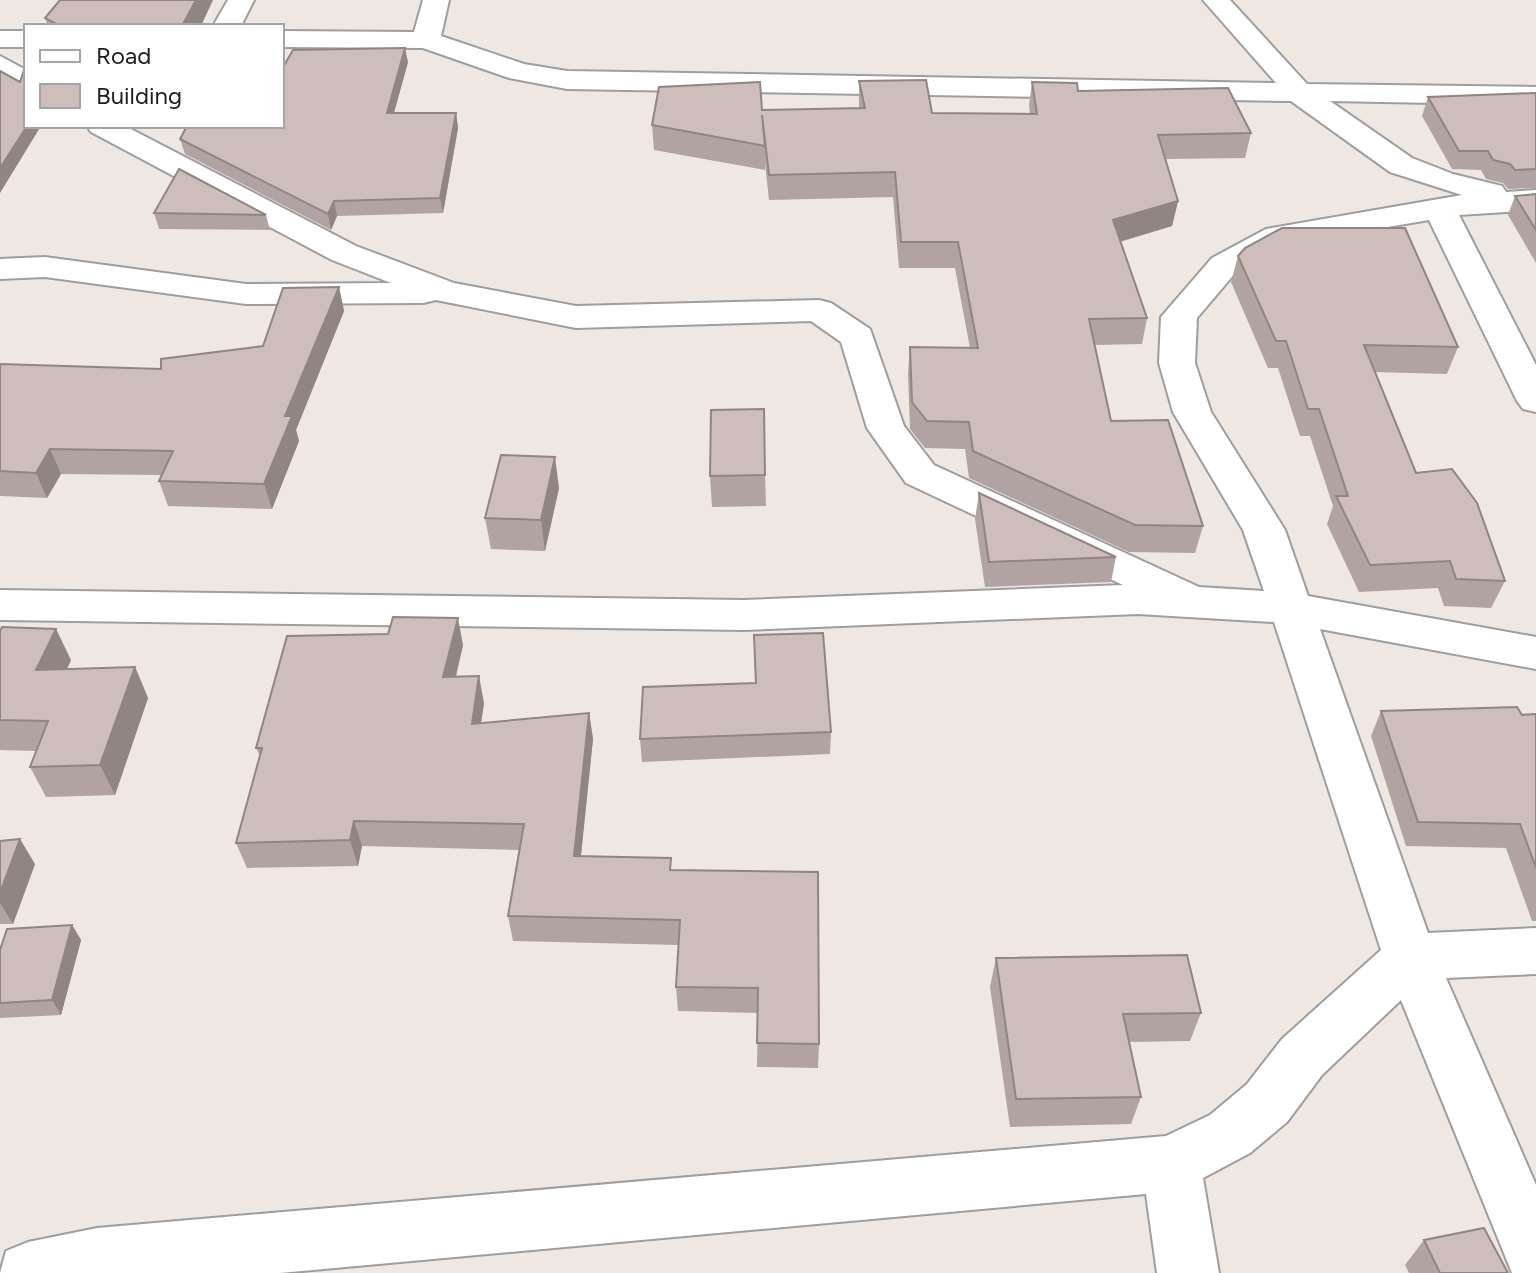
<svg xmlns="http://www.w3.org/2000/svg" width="1536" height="1273" font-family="Figtree,sans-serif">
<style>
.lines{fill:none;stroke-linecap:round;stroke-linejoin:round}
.minor-casing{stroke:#9e9e9e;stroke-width:4}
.minor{fill:#fff;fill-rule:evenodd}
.wall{fill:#b1a3a1}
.shaded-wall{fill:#908583}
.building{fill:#cebebb;stroke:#908583;stroke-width:2}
</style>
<rect width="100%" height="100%" fill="#efe7e2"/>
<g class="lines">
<g class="minor-casing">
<g id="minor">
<polygon points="228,0 254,0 241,26 213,26"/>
<polygon points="423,0 449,0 441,36 524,64 567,71 1276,83 1203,0 1230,0 1307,84 1536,87 1536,105 1330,101 1412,158 1453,174 1502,186 1506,192 1536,190 1536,210 1459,215 1536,365 1536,412 1523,409 1517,401 1429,220 1287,244 1236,272 1197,318 1195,363 1211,412 1285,530 1308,596 1536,637 1536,669 1320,629 1428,933 1536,928 1536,974 1446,978 1536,1185 1536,1273 1512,1273 1401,1000 1322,1075 1287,1122 1250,1153 1203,1178 1219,1273 1157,1273 1146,1194 280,1273 0,1273 6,1251 28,1242 97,1228 1166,1136 1210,1115 1247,1084 1282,1039 1381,950 1274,622 1138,614 744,630 0,620 0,590 744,600 1123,585 906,483 867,428 841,342 811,321 576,328 436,300 423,303 246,304 45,277 0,279 0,259 45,257 246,284 391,283 332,260 91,132 87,126 125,126 356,246 454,283 576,306 819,300 831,303 870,329 904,426 934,465 1199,587 1264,591 1243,530 1173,412 1159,363 1161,317 1212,258 1266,229 1462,195 1390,172 1291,101 567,89 509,78 423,48 282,47 282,31 414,32"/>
<rect x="0" y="31" width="26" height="16"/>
<polygon points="0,56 26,70 26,93 16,90 0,78"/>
</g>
</g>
<use href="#minor" class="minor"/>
</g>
<g class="wall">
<polygon points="45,18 201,26 48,26"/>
<polygon points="408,62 394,113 456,113 458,128 443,213 337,216 331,230 185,154 180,139"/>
<polygon points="859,81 932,113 1030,114 1029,106 1032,82 1078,91 1251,133 1245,158 1165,159 1178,201 1172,226 1120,242 1147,318 1142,344 1095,345 1111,421 1203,526 1195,553 1129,552 969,478 965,449 925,448 910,429 908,373 910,347 970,348 955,268 899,268 893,197 769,200 765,163 765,170 654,150 652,125 762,110 859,108"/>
<polygon points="1536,93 1536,188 1508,189 1503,183 1486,179 1481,170 1452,169 1422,116 1428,97"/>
<polygon points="1536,194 1536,263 1508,215 1515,196"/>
<polygon points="154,213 266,215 270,230 159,229"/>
<polygon points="1238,256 1458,347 1447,374 1375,372 1416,473 1505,581 1491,608 1444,606 1438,588 1359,592 1327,524 1333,506 1310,436 1300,436 1278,368 1268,368 1231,282"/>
<polygon points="339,287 344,311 296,430 299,441 272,509 168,506 159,481 161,475 61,474 47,498 0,496 0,364 161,369 263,346"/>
<polygon points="765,475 766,506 712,507 710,476"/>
<polygon points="559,488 545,551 491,549 485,518"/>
<polygon points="979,493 1116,557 1111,582 985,587 975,519"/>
<polygon points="0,631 71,660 67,669 135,667 148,698 115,795 46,797 30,767 36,751 0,750"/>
<polygon points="754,635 831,732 830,754 642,762 640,739 755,683"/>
<polygon points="463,645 456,677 484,703 481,723 589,713 593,739 581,856 672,870 819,1044 818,1068 757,1067 758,1013 678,1011 676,987 679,945 513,941 508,916 519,850 362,846 358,866 247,868 236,843 260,756 256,748"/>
<polygon points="1381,711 1536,714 1536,921 1532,921 1506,848 1406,846 1371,736"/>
<polygon points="0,841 35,864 13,924 0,924"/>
<polygon points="72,925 81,940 61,1015 0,1018 0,950"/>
<polygon points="996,958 1201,1013 1190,1041 1129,1042 1141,1097 1131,1124 1010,1127 990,987"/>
<polygon points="1424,1240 1508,1273 1409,1273 1405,1265"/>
</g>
<g class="shaded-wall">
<polygon points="196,0 213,0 201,26 182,26"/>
<polygon points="405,48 408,62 390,127 387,113"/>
<polygon points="456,113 458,128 443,213 440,198"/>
<polygon points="27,126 41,126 0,193 0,168"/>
<polygon points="334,201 337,216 331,230 328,214"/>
<polygon points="1178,201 1172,226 1108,245 1113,220"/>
<polygon points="339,287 344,311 296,430 299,441 272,509 264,484 285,416"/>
<polygon points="50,449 61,474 47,498 36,473"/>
<polygon points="555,457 559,488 545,551 541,520"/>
<polygon points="458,618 463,645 449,704 443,677"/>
<polygon points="56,629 71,660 52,700 36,670"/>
<polygon points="135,667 148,698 115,795 100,765"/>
<polygon points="479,676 484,703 477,750 472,724"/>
<polygon points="589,713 593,739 578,882 574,856"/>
<polygon points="354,821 362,846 358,866 350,840"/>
<polygon points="20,839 35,864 13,924 0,903 0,893"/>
<polygon points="72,925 81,940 61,1015 52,1000"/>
</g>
<g class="building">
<polygon points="60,0 196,0 182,26 60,26 45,18"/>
<polygon points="405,48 387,113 456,113 440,198 334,201 328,214 180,139 187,126 282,126 282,69 293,50"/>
<polygon points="24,70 26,70 27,126 0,168 0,71 20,82"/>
<polygon points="926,80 932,113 1037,114 1032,82 1077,83 1078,91 1228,88 1251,133 1158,135 1178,201 1113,220 1147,318 1089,319 1111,421 1168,420 1203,526 1135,525 973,451 969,422 927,421 912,402 910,347 978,348 958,242 901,242 895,172 769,175 762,115 765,146 652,125 659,87 760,82 762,110 865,108 859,81"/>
<polygon points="1536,93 1536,169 1515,170 1510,164 1493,160 1488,151 1459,151 1428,97"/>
<polygon points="179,169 266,215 154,213"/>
<polygon points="1536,194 1536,230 1515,196"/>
<polygon points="1282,228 1405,228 1458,347 1364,345 1416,473 1452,469 1477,503 1505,581 1456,579 1450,561 1370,565 1336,496 1348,496 1319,409 1308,409 1286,341 1276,341 1238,256 1245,248"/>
<polygon points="339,287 285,416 292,416 264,484 159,481 173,451 50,449 36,473 0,471 0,364 161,369 161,359 263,346 283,288"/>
<polygon points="764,409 765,475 710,476 711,410"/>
<polygon points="501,455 555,457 541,520 485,518"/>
<polygon points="979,493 1116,557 989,562"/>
<polygon points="393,617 458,618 443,677 479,676 472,724 589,713 574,856 671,858 670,870 818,872 819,1044 757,1043 758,988 676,987 680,920 508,916 524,824 354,821 350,840 236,843 262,748 256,748 287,636 388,634"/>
<polygon points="2,627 56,629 36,670 135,667 100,765 30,767 48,721 0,720 0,631"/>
<polygon points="823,633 831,732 640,739 643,687 756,683 754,635"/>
<polygon points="1517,707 1522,715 1536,714 1536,868 1520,824 1418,822 1381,711"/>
<polygon points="20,839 0,893 0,841"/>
<polygon points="72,925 52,1000 0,1003 0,950 7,929"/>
<polygon points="1187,955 1201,1013 1123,1014 1141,1097 1016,1099 996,958"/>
<polygon points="1484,1228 1508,1273 1440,1273 1424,1240"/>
</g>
<rect x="24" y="24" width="260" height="104" fill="#ffffff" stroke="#a5a5a5" stroke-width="2"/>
<rect x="40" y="50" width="40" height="12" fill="#ffffff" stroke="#a5a5a5" stroke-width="2"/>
<text x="96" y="64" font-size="24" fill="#1d1d1d">Road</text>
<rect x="40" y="84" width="40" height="24" fill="#cebebb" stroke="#a5a5a5" stroke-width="2"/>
<text x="96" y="104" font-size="24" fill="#1d1d1d">Building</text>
</svg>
